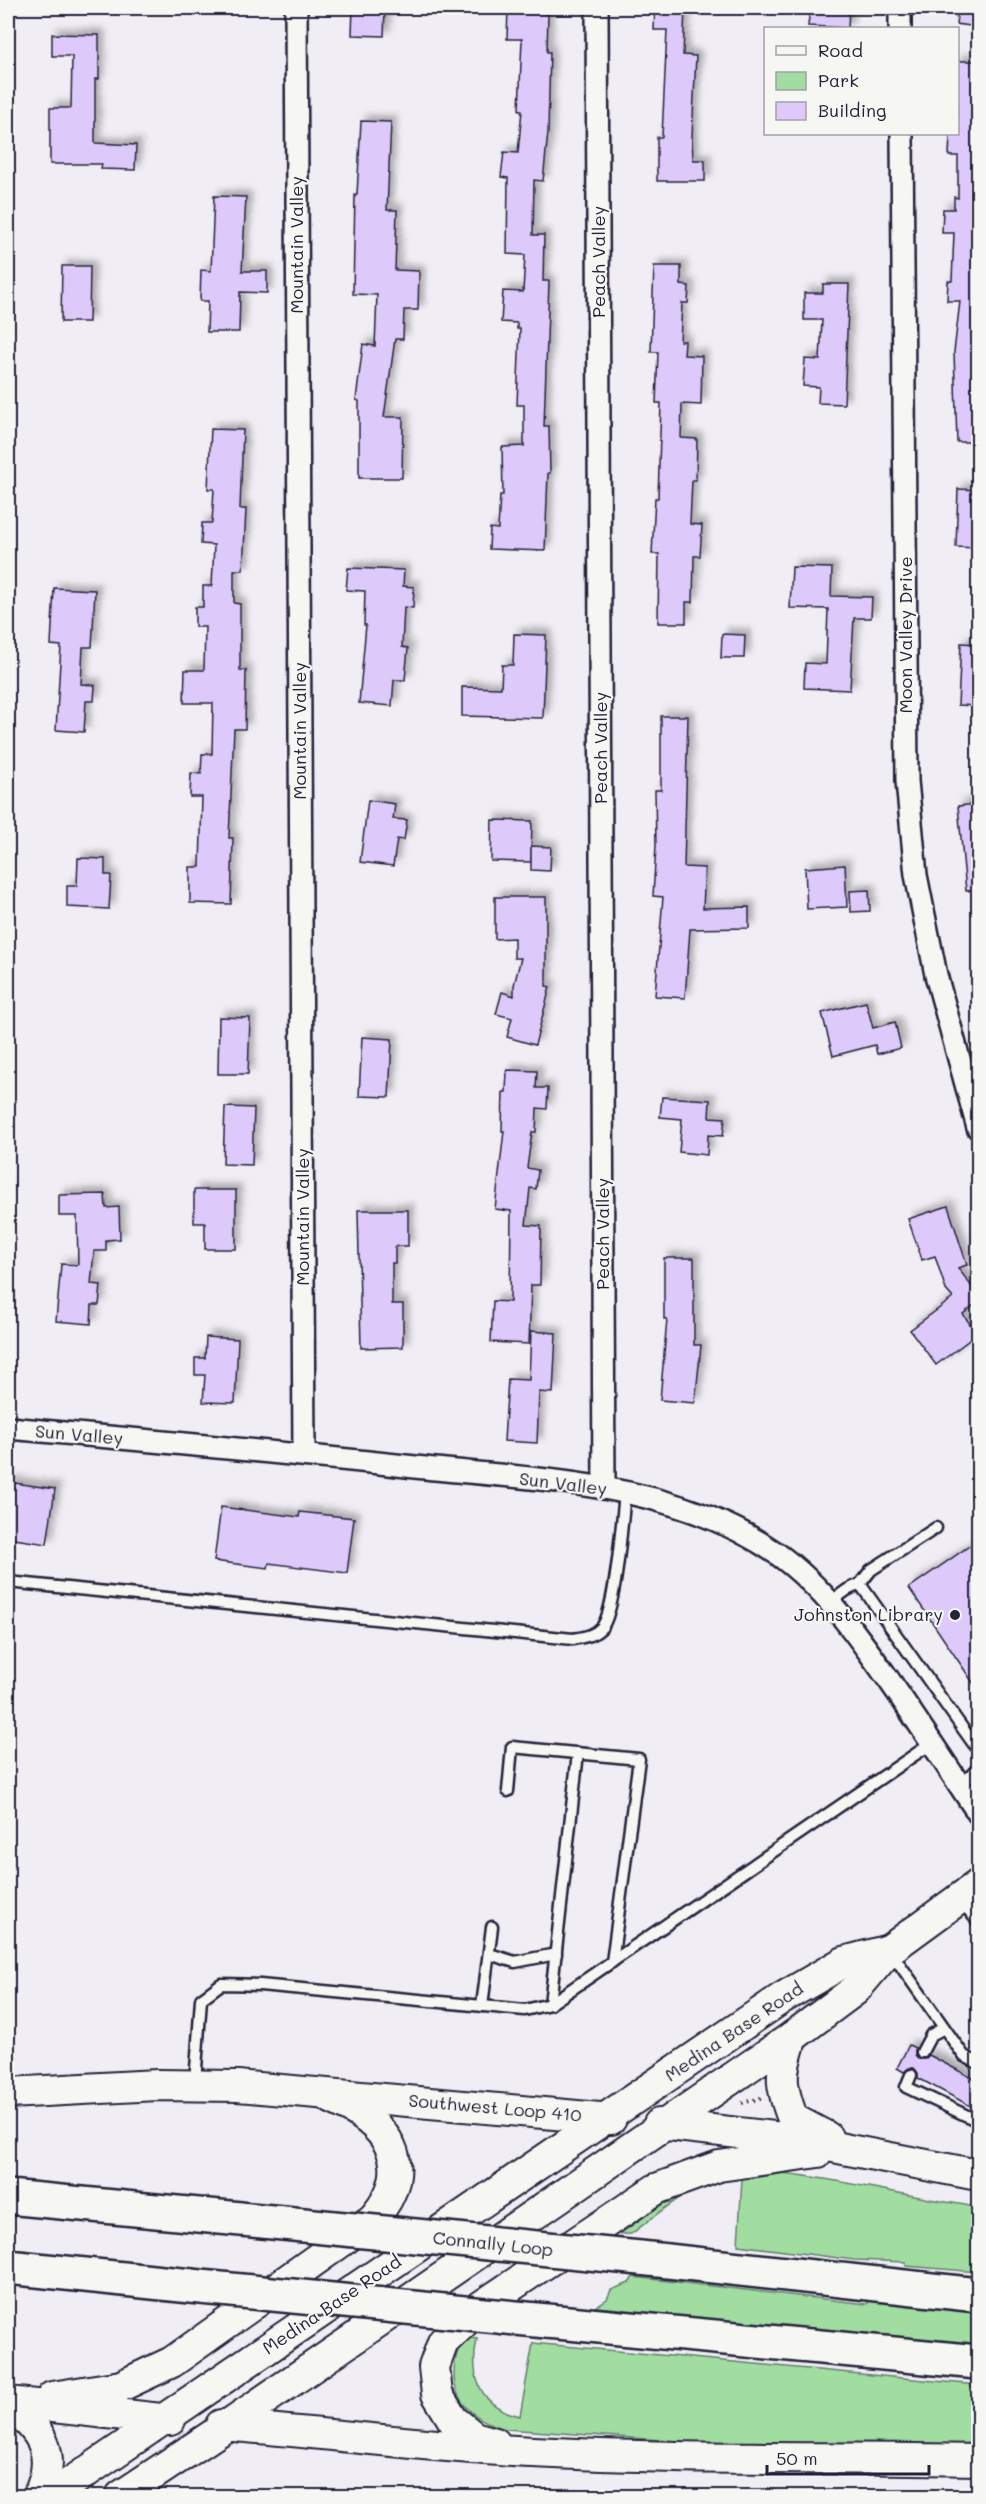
<svg xmlns="http://www.w3.org/2000/svg" width="986" height="2504" font-family="Mali,sans-serif">
<style>
.green{fill:#a1dca1;stroke:#627f6e;stroke-width:1.5}
.building{fill:#ddcafb;stroke:#22223b;stroke-width:1.5;filter:url(#shadow)}
.lines{fill:none;stroke-linecap:round;stroke-linejoin:round}
.lane-casing{stroke:#22223b;stroke-width:15}
.street-casing{stroke:#22223b;stroke-width:26}
.secondary-casing{stroke:#22223b;stroke-width:34}
.highway-casing{stroke:#22223b;stroke-width:38}
.path{stroke:#22223b;stroke-width:4;stroke-dasharray:1.5 4.5;stroke-linecap:butt}
.lane{stroke:#f6f6f2;stroke-width:10}
.street{stroke:#f6f6f2;stroke-width:21}
.secondary{stroke:#f6f6f2;stroke-width:30}
.highway{stroke:#f6f6f2;stroke-width:33}
.highway-bridge-casing{stroke:#22223b;stroke-width:38;stroke-linecap:butt}
.highway-bridge{stroke:#f6f6f2;stroke-width:33}
.poi-dot{fill:#22223b;stroke:#f6f6f2;stroke-width:2}
.labels{text-anchor:middle;stroke-width:4.5;stroke-linejoin:round;paint-order:stroke}
.street-label{font-size:18px;fill:#22223b;stroke:#f6f6f2}
.poi-label{font-size:18px;fill:#22223b;stroke:#f6f6f2;text-anchor:end}
</style>
<defs>
<filter id="shadow"><feDropShadow dx="5.5" dy="-5.5" stdDeviation="3" flood-color="#0004"/></filter>
</defs>
<rect width="100%" height="100%" fill="#f1edf4"/>
<filter id="ink" filterUnits="userSpaceOnUse"><feTurbulence type="fractalNoise" baseFrequency=".0167" numOctaves="2"/><feDisplacementMap in="SourceGraphic" scale="12" xChannelSelector="R" yChannelSelector="G"/><feConvolveMatrix kernelMatrix="1 2 1 2 8 2 1 2 1" color-interpolation-filters="sRGB"/></filter>
<g filter="url(#ink)">
<g class="green">
<path d="M750,2170C828,2175 902,2196 978,2207V2272L906,2266V2262L854,2260L738,2245L742,2179C693,2179 668,2207 631,2234H620L688,2186L709,2177Z"/>
<polygon points="633,2277 867,2304 870,2300 978,2310 978,2347 624,2312 621,2309 595,2307 607,2299 611,2290 629,2283"/>
<path d="M463,2337L477,2339C469,2377 480,2407 520,2416L533,2343L978,2385V2445L703,2443L506,2429C456,2415 443,2383 463,2337Z"/>
</g>
<g class="building">
<polygon points="353,8 385,8 384,36 352,35"/>
<polygon points="508,8 536,8 536,13 548,14 547,52 550,52 548,132 543,181 534,180 533,235 544,235 543,281 549,281 544,426 549,426 550,473 548,473 545,551 489,549 490,528 498,529 500,495 503,495 502,447 524,446 524,405 517,405 520,329 517,329 517,323 501,322 503,291 523,292 525,255 507,254 508,178 501,177 504,152 518,153 522,110 519,110 522,39 507,39"/>
<polygon points="655,8 685,8 683,55 696,56 692,137 693,160 705,160 705,181 657,181 657,137 662,137 667,30 654,30"/>
<polygon points="810,8 849,8 848,28 808,26"/>
<polygon points="958,8 978,8 978,27 956,24"/>
<polygon points="52,34 99,35 99,79 95,79 95,143 136,145 135,170 101,169 102,164 50,164 50,108 71,108 72,56 52,56"/>
<polygon points="957,61 978,61 978,442 957,442 954,352 960,301 947,301 948,281 952,281 954,233 942,233 943,209 954,209 954,197 958,198 958,156 949,156 950,134 957,134"/>
<polygon points="361,121 391,122 387,210 397,210 395,270 419,271 418,310 404,310 403,339 395,339 384,417 403,417 402,478 359,478 359,401 356,400 363,344 375,346 377,295 353,294 355,195 357,195"/>
<polygon points="214,196 246,197 242,271 267,271 267,293 240,292 239,332 207,332 208,301 200,301 201,270 211,271"/>
<polygon points="62,266 90,266 89,322 61,322"/>
<polygon points="654,266 681,266 681,285 689,286 688,303 682,303 680,341 685,341 684,355 702,356 701,405 682,404 681,438 697,439 696,480 692,480 690,524 702,525 700,556 694,556 693,602 686,602 686,623 658,623 659,554 652,554 655,498 658,498 661,403 656,403 658,352 651,352"/>
<polygon points="823,284 849,284 844,404 818,403 819,387 803,386 805,359 820,360 822,320 804,320 804,293 823,293"/>
<polygon points="211,429 243,430 240,509 246,509 243,570 234,570 234,603 240,604 240,670 246,670 245,729 234,729 229,838 233,838 231,904 190,903 190,867 200,867 202,797 190,797 191,773 201,774 202,754 212,754 213,703 184,703 185,670 204,670 205,627 195,627 195,607 203,607 203,586 212,586 214,545 201,544 202,523 212,523 214,489 208,489"/>
<polygon points="958,489 978,490 978,548 956,547"/>
<polygon points="792,567 832,568 831,596 872,597 871,618 854,618 850,690 804,688 805,663 826,664 828,609 790,608"/>
<polygon points="348,568 404,570 403,586 414,587 413,608 404,607 402,647 408,648 405,680 394,680 392,706 359,703 366,625 364,625 365,591 346,590"/>
<polygon points="54,588 95,590 92,647 83,647 81,684 95,685 94,701 86,701 84,732 56,730 61,646 51,645"/>
<polygon points="514,634 546,635 543,718 462,716 462,687 501,688 502,665 513,665"/>
<polygon points="722,634 745,635 744,658 721,658"/>
<polygon points="961,643 978,644 978,706 958,705"/>
<polygon points="661,716 688,716 684,867 705,868 703,908 749,907 749,928 690,929 685,998 655,996 663,897 653,896 656,846 655,790 661,790"/>
<polygon points="368,800 395,804 393,819 407,820 404,840 397,839 393,866 360,862"/>
<polygon points="978,804 978,890 966,891 958,806"/>
<polygon points="492,820 532,821 531,862 491,861"/>
<polygon points="531,846 551,847 550,871 531,870"/>
<polygon points="78,858 105,859 105,875 111,875 109,909 67,907 67,886 77,886"/>
<polygon points="845,865 847,907 807,909 805,868"/>
<polygon points="869,890 870,911 851,912 850,891"/>
<polygon points="495,897 546,897 546,986 550,987 535,1045 507,1037 512,1018 496,1014 502,992 514,996 514,985 521,958 514,958 514,938 495,939"/>
<polygon points="866,1002 873,1028 895,1022 901,1048 877,1054 875,1045 833,1056 822,1013"/>
<polygon points="219,1017 250,1018 248,1074 218,1074"/>
<polygon points="362,1037 392,1039 389,1097 359,1096"/>
<polygon points="507,1070 537,1071 536,1088 548,1088 547,1109 537,1108 536,1132 532,1132 527,1168 538,1170 536,1189 530,1188 526,1225 541,1226 540,1285 531,1285 529,1344 491,1342 493,1301 510,1302 511,1211 495,1209 504,1131 502,1131 503,1092 506,1092"/>
<polygon points="662,1097 710,1100 709,1117 725,1118 723,1136 708,1135 707,1155 679,1152 682,1119 660,1117"/>
<polygon points="225,1107 254,1108 252,1165 223,1164"/>
<polygon points="194,1190 236,1190 236,1249 205,1249 205,1223 194,1223"/>
<polygon points="105,1194 106,1208 119,1207 120,1239 106,1240 106,1251 94,1251 91,1284 101,1285 99,1305 92,1305 91,1324 56,1321 61,1264 78,1265 77,1216 59,1216 59,1195"/>
<polygon points="948,1206 967,1265 958,1268 978,1295 978,1302 963,1314 977,1334 936,1365 910,1330 953,1298 946,1290 935,1256 922,1260 908,1219"/>
<polygon points="358,1210 408,1210 408,1246 395,1246 395,1263 392,1263 392,1304 403,1304 403,1347 361,1348"/>
<polygon points="664,1258 694,1258 694,1345 701,1345 695,1403 660,1400 667,1319 664,1319"/>
<polygon points="531,1331 556,1333 553,1393 539,1392 537,1443 504,1441 508,1379 529,1380"/>
<polygon points="206,1337 238,1339 235,1403 203,1402 205,1375 195,1375 195,1358 205,1358"/>
<polygon points="8,1482 55,1489 47,1544 8,1538"/>
<polygon points="221,1507 299,1517 300,1512 354,1518 347,1573 269,1563 268,1568 214,1561"/>
<polygon points="978,1540 978,1690 909,1588"/>
<polygon points="909,2045 915,2048 915,2055 919,2059 925,2059 929,2055 978,2081 978,2110 918,2078 918,2073 914,2068 909,2068 904,2072 897,2068"/>
</g>
<g class="lines">
<g class="lane-casing">
<g id="lane">
<path d="M8,1582L573,1639C584,1637 594,1636 602,1627C616,1609 622,1520 625,1493"/>
<polyline points="860,1584 978,1750"/>
<polyline points="829,1603 847,1590 860,1584 871,1570 936,1528"/>
<polyline points="961,1786 978,1768"/>
<polyline points="508,1791 512,1747 639,1759 612,1962"/>
<polyline points="960,1899 978,1922"/>
<polyline points="891,1952 964,2056 978,2063"/>
<polyline points="489,1954 515,1962 556,1954"/>
<polyline points="550,2004 578,1753"/>
<polyline points="482,2006 492,1927"/>
<polyline points="922,2052 931,2035 944,2028"/>
<polyline points="911,2075 906,2087 978,2121"/>
<polyline points="195,2083 201,1999 221,1984 260,1985 525,2010 550,2004 932,1743"/>
</g>
</g>
<g class="street-casing">
<g id="street">
<polyline points="296,8 304,1455"/>
<polyline points="597,8 604,1488"/>
<polyline points="900,8 900,28"/>
<polyline points="902,134 907,781 916,875 936,975 978,1128"/>
<path d="M8,1428C143,1440 279,1452 415,1467C537,1480 672,1481 776,1553C823,1586 858,1636 891,1683C921,1726 949,1769 978,1813"/>
</g>
</g>
<g class="secondary-casing">
<g id="secondary">
<path d="M792,2037C780,2073 779,2083 793,2119L827,2137"/>
<polyline points="8,2093 157,2085 238,2086 611,2119"/>
<polyline points="659,2124 792,2139 978,2175"/>
<path d="M52,2397L121,2386L172,2362L373,2219C420,2165 387,2122 331,2098"/>
<polyline points="8,2402 170,2420"/>
<path d="M8,2403C41,2430 59,2453 38,2496"/>
<path d="M221,2425C325,2433 429,2447 533,2452C681,2460 830,2457 978,2460"/>
<polyline points="495,2443 474,2437 453,2420 437,2394 434,2367 443,2342 480,2307 656,2189 719,2166 818,2152"/>
<polyline points="51,2496 782,1998 844,1962 889,1950"/>
<polyline points="121,2496 228,2425 792,2037 855,1990 889,1950 978,1885"/>
</g>
</g>
<g class="highway-casing">
<g id="highway">
<polyline points="8,2197 283,2223"/>
<polyline points="640,2258 978,2295"/>
<polyline points="8,2267 191,2286"/>
<polyline points="547,2321 978,2362"/>
</g>
</g>
<polyline class="path" points="742,2103 761,2098"/>
<use href="#lane" class="lane"/>
<use href="#street" class="street"/>
<use href="#secondary" class="secondary"/>
<use href="#highway" class="highway"/>
<g class="highway-bridge-casing">
<g id="highway-bridge">
<polyline points="283,2223 640,2258"/>
<polyline points="191,2286 547,2321"/>
</g>
</g>
<use href="#highway-bridge" class="highway-bridge"/>
</g>
</g>
<circle class="poi-dot" cx="955" cy="1615" r="6"/>
<g class="labels">
<g class="street-label">
<text transform="translate(297 245) rotate(-90)" y="6">Mountain Valley</text>
<text transform="translate(599 262) rotate(-90)" y="6">Peach Valley</text>
<text transform="translate(906 635) rotate(-90)" y="6">Moon Valley Drive</text>
<text transform="translate(300 731) rotate(-90)" y="6">Mountain Valley</text>
<text transform="translate(601 748) rotate(-90)" y="6">Peach Valley</text>
<text transform="translate(303 1217) rotate(-90)" y="6">Mountain Valley</text>
<text transform="translate(603 1234) rotate(-90)" y="6">Peach Valley</text>
<text transform="translate(79 1435) rotate(5)" y="6">Sun Valley</text>
<text transform="translate(563 1484) rotate(7)" y="6">Sun Valley</text>
<text transform="translate(734 2032) rotate(-34)" y="6">Medina Base Road</text>
<text transform="translate(495 2108) rotate(5)" y="6">Southwest Loop 410</text>
<text transform="translate(493 2244) rotate(6)" y="6">Connally Loop</text>
<text transform="translate(332 2305) rotate(-34)" y="6">Medina Base Road</text>
</g>
<g class="poi-label">
<text x="943" y="1621">Johnston Library</text>
</g>
</g>
<rect width="986" height="2504" fill="none" stroke="#f6f6f2" stroke-width="30"/>
<rect x="15" y="15" width="956" height="2474" fill="none" stroke="#22223b" stroke-width="2" filter="url(#ink)"/>
<rect x="764" y="27" width="195" height="108" fill="#f6f6f2" stroke="#a1a1a9" stroke-width="1.5"/>
<rect x="776" y="46" width="30" height="9" fill="#f6f6f2" stroke="#a1a1a9" stroke-width="1.5"/>
<text x="818" y="57" font-size="18" fill="#22223b">Road</text>
<rect x="776" y="72" width="30" height="18" fill="#a1dca1" stroke="#a1a1a9" stroke-width="1.5"/>
<text x="818" y="87" font-size="18" fill="#22223b">Park</text>
<rect x="776" y="102" width="30" height="18" fill="#ddcafb" stroke="#a1a1a9" stroke-width="1.5"/>
<text x="818" y="117" font-size="18" fill="#22223b">Building</text>
<path d="M767 2465v9h162v-9" fill="none" stroke="#22223b" stroke-width="3"/>
<text x="776" y="2465" font-size="18" fill="#22223b" stroke="#f6f6f2" stroke-width="4.5" paint-order="stroke">50 m</text>
</svg>
